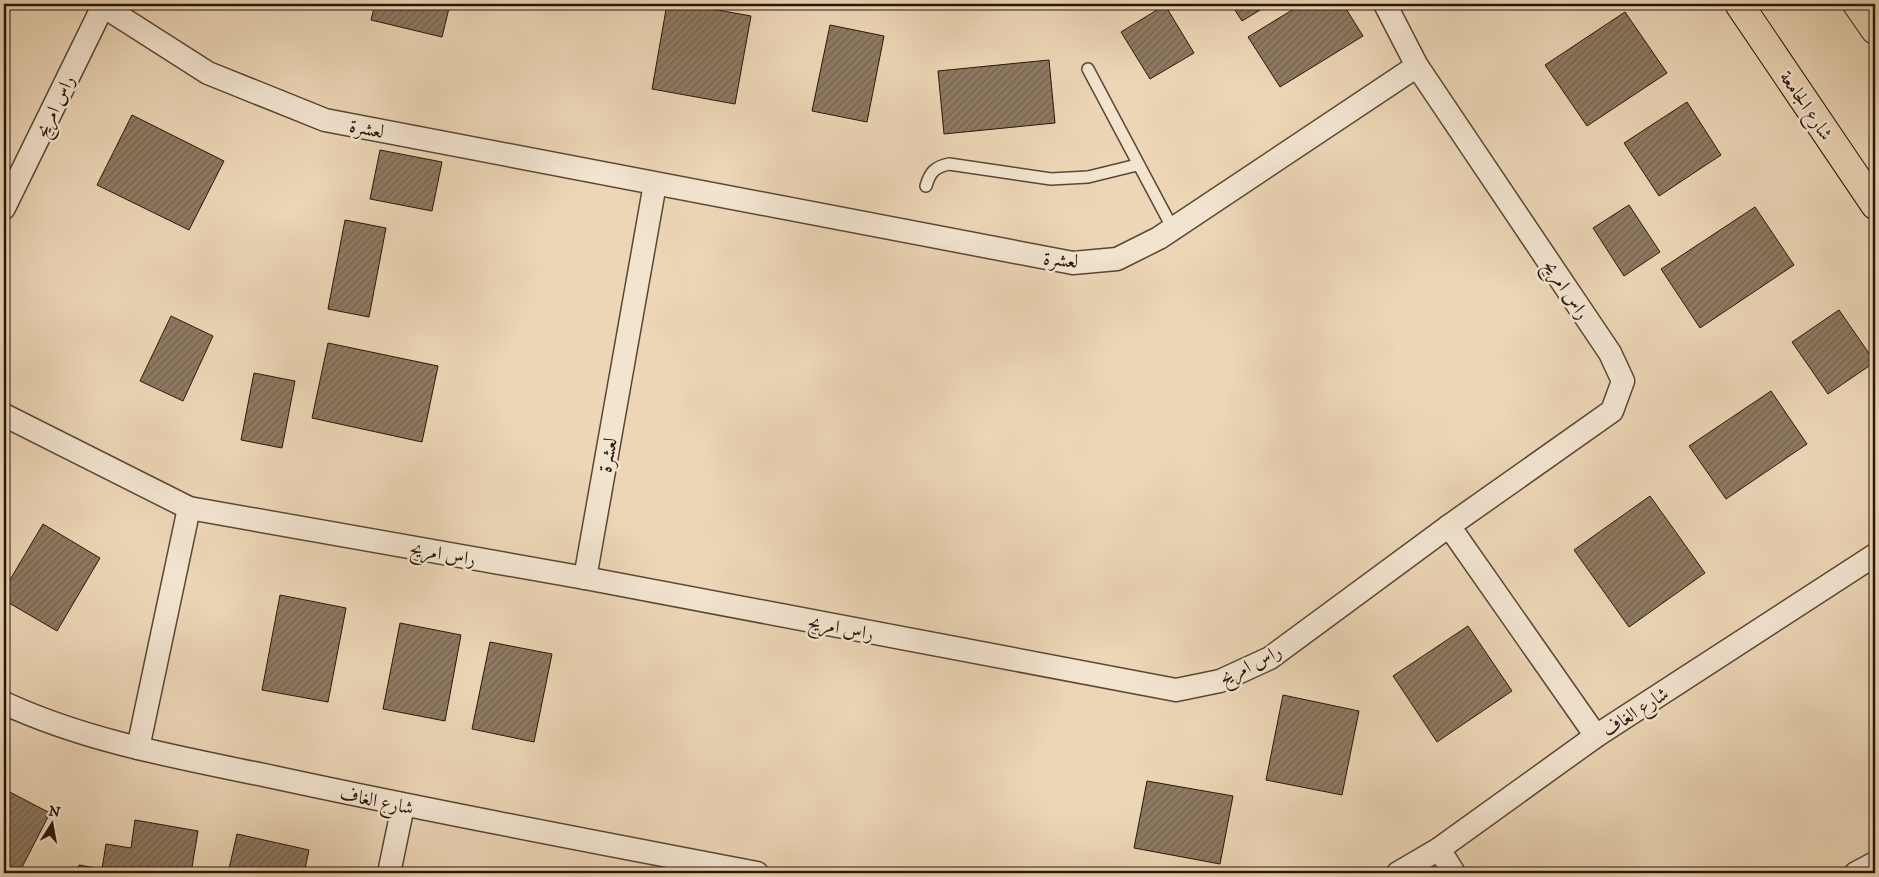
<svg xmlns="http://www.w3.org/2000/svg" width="1879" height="877" font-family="'IM FELL DW Pica',Amiri,serif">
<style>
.building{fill:url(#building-hatch);stroke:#281708}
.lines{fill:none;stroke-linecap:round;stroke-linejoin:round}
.lane-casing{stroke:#594734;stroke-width:14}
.street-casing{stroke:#594734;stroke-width:25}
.primary-casing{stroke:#281708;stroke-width:30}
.lane{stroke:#f3e4d0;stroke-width:11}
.street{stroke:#f3e4d0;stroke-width:22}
.primary{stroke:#ecd6b6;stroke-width:28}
.labels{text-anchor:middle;stroke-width:5;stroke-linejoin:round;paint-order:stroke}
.street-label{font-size:19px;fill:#281708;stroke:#f3e4d0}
</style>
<defs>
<pattern id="building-hatch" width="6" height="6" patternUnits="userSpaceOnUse" patternTransform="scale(1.25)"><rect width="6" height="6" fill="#8e7a62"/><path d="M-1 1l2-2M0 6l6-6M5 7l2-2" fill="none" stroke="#74634f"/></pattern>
</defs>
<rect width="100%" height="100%" fill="#ecd6b6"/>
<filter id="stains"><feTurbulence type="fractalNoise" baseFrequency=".004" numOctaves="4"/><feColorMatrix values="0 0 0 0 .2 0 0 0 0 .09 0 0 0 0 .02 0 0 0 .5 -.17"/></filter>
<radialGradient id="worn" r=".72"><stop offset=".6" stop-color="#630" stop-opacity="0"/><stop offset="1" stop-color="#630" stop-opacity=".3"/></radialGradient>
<g class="building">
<polygon points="375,4 450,4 442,37 371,20"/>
<polygon points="667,4 684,4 751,16 735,104 652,89"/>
<polygon points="1231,4 1270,4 1242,21"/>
<polygon points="1302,4 1343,4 1363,36 1280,87 1248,37"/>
<polygon points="1165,5 1194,53 1150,79 1121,32"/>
<polygon points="1625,12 1667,73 1587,126 1545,65"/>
<polygon points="830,25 884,36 867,122 812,111"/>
<polygon points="1049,60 1055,123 944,134 938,71"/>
<polygon points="1687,102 1721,155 1659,196 1624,143"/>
<polygon points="132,115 224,161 189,230 97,185"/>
<polygon points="380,150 442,162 432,211 370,199"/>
<polygon points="1629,205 1660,252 1624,276 1593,228"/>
<polygon points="1755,207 1794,265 1700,328 1661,269"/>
<polygon points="345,220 386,228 369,317 328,309"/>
<polygon points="1839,310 1875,362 1828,394 1792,342"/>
<polygon points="171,316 213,336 183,401 140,381"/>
<polygon points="328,343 438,366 422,442 312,418"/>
<polygon points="254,373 295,381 282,448 241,440"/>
<polygon points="1771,391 1807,444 1726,499 1689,446"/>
<polygon points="1650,496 1705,573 1629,627 1574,550"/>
<polygon points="43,524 100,558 57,631 4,600 4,590"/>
<polygon points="280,595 346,608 328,702 262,690"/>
<polygon points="400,623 461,635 445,721 383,709"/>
<polygon points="1468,626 1512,691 1437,742 1393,676"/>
<polygon points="490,642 552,654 534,742 472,729"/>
<polygon points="1283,695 1359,711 1342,795 1266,780"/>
<polygon points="1147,781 1233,796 1220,864 1134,848"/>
<polygon points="4,789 50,813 19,873 4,873"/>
<polygon points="135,820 198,831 191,873 78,873 79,865 102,869 106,844 131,848"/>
<polygon points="237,834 309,850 304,873 228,873"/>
</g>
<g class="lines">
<g class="lane-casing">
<g id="lane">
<polyline points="1088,69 1173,229"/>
<path d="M926,186C930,172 935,167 949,164L1051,179L1088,177L1137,165"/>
</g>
</g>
<g class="street-casing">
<g id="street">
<polyline points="103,6 208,73 325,120 1073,263 1117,259 1159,238 1417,66"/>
<polyline points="4,208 104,4"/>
<polyline points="4,415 189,508 585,578 1176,690 1220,681 1270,658 1449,526 1612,411 1623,381 1610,353 1417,66 1385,4"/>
<polyline points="1449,526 1596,736"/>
<polyline points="585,578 655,184"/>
<path d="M4,703C88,742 182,758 273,777C434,812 596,842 757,873"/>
<polyline points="138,748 189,508"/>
<polyline points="1439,849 1454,873"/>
<polyline points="389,873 403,806"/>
<polyline points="1398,873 1439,849 1596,736 1875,555"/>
<polyline points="1856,873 1875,863"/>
</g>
</g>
<g class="primary-casing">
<g id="primary">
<polyline points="1739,4 1875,205"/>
<polyline points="1857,4 1875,30"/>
</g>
</g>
<use href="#lane" class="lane"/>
<use href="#street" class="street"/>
<use href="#primary" class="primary"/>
</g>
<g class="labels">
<g class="street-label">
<text transform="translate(1807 105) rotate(56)" y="7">شارع الجامعة</text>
<text transform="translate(54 106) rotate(-64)" y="7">راس امريح</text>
<text transform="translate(367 128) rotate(11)" y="7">لعشرة</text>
<text transform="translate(1061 259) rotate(6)" y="7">لعشرة</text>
<text transform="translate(1567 289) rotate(56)" y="7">راس امريح</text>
<text transform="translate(607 455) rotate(-80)" y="7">لعشرة</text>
<text transform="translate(443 553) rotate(10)" y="7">راس امريح</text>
<text transform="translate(841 627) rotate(11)" y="7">راس امريح</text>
<text transform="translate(1250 664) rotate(-27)" y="7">راس امريح</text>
<text transform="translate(1635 711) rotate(-33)" y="7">شارع الغاف</text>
<text transform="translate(377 800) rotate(12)" y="7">شارع الغاف</text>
</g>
</g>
<rect width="1879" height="877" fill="none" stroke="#ecd6b6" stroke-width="20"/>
<rect x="5" y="5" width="1869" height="867" fill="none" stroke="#281708" stroke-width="2.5"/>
<rect x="10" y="10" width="1859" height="857" fill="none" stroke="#281708"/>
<g transform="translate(52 824) rotate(11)" stroke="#f3e4d0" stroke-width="4" paint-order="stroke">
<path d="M0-4L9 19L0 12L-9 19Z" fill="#281708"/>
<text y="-8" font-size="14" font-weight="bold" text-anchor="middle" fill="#281708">N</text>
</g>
<rect width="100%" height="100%" filter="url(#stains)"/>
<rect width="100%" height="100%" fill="url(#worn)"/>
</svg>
